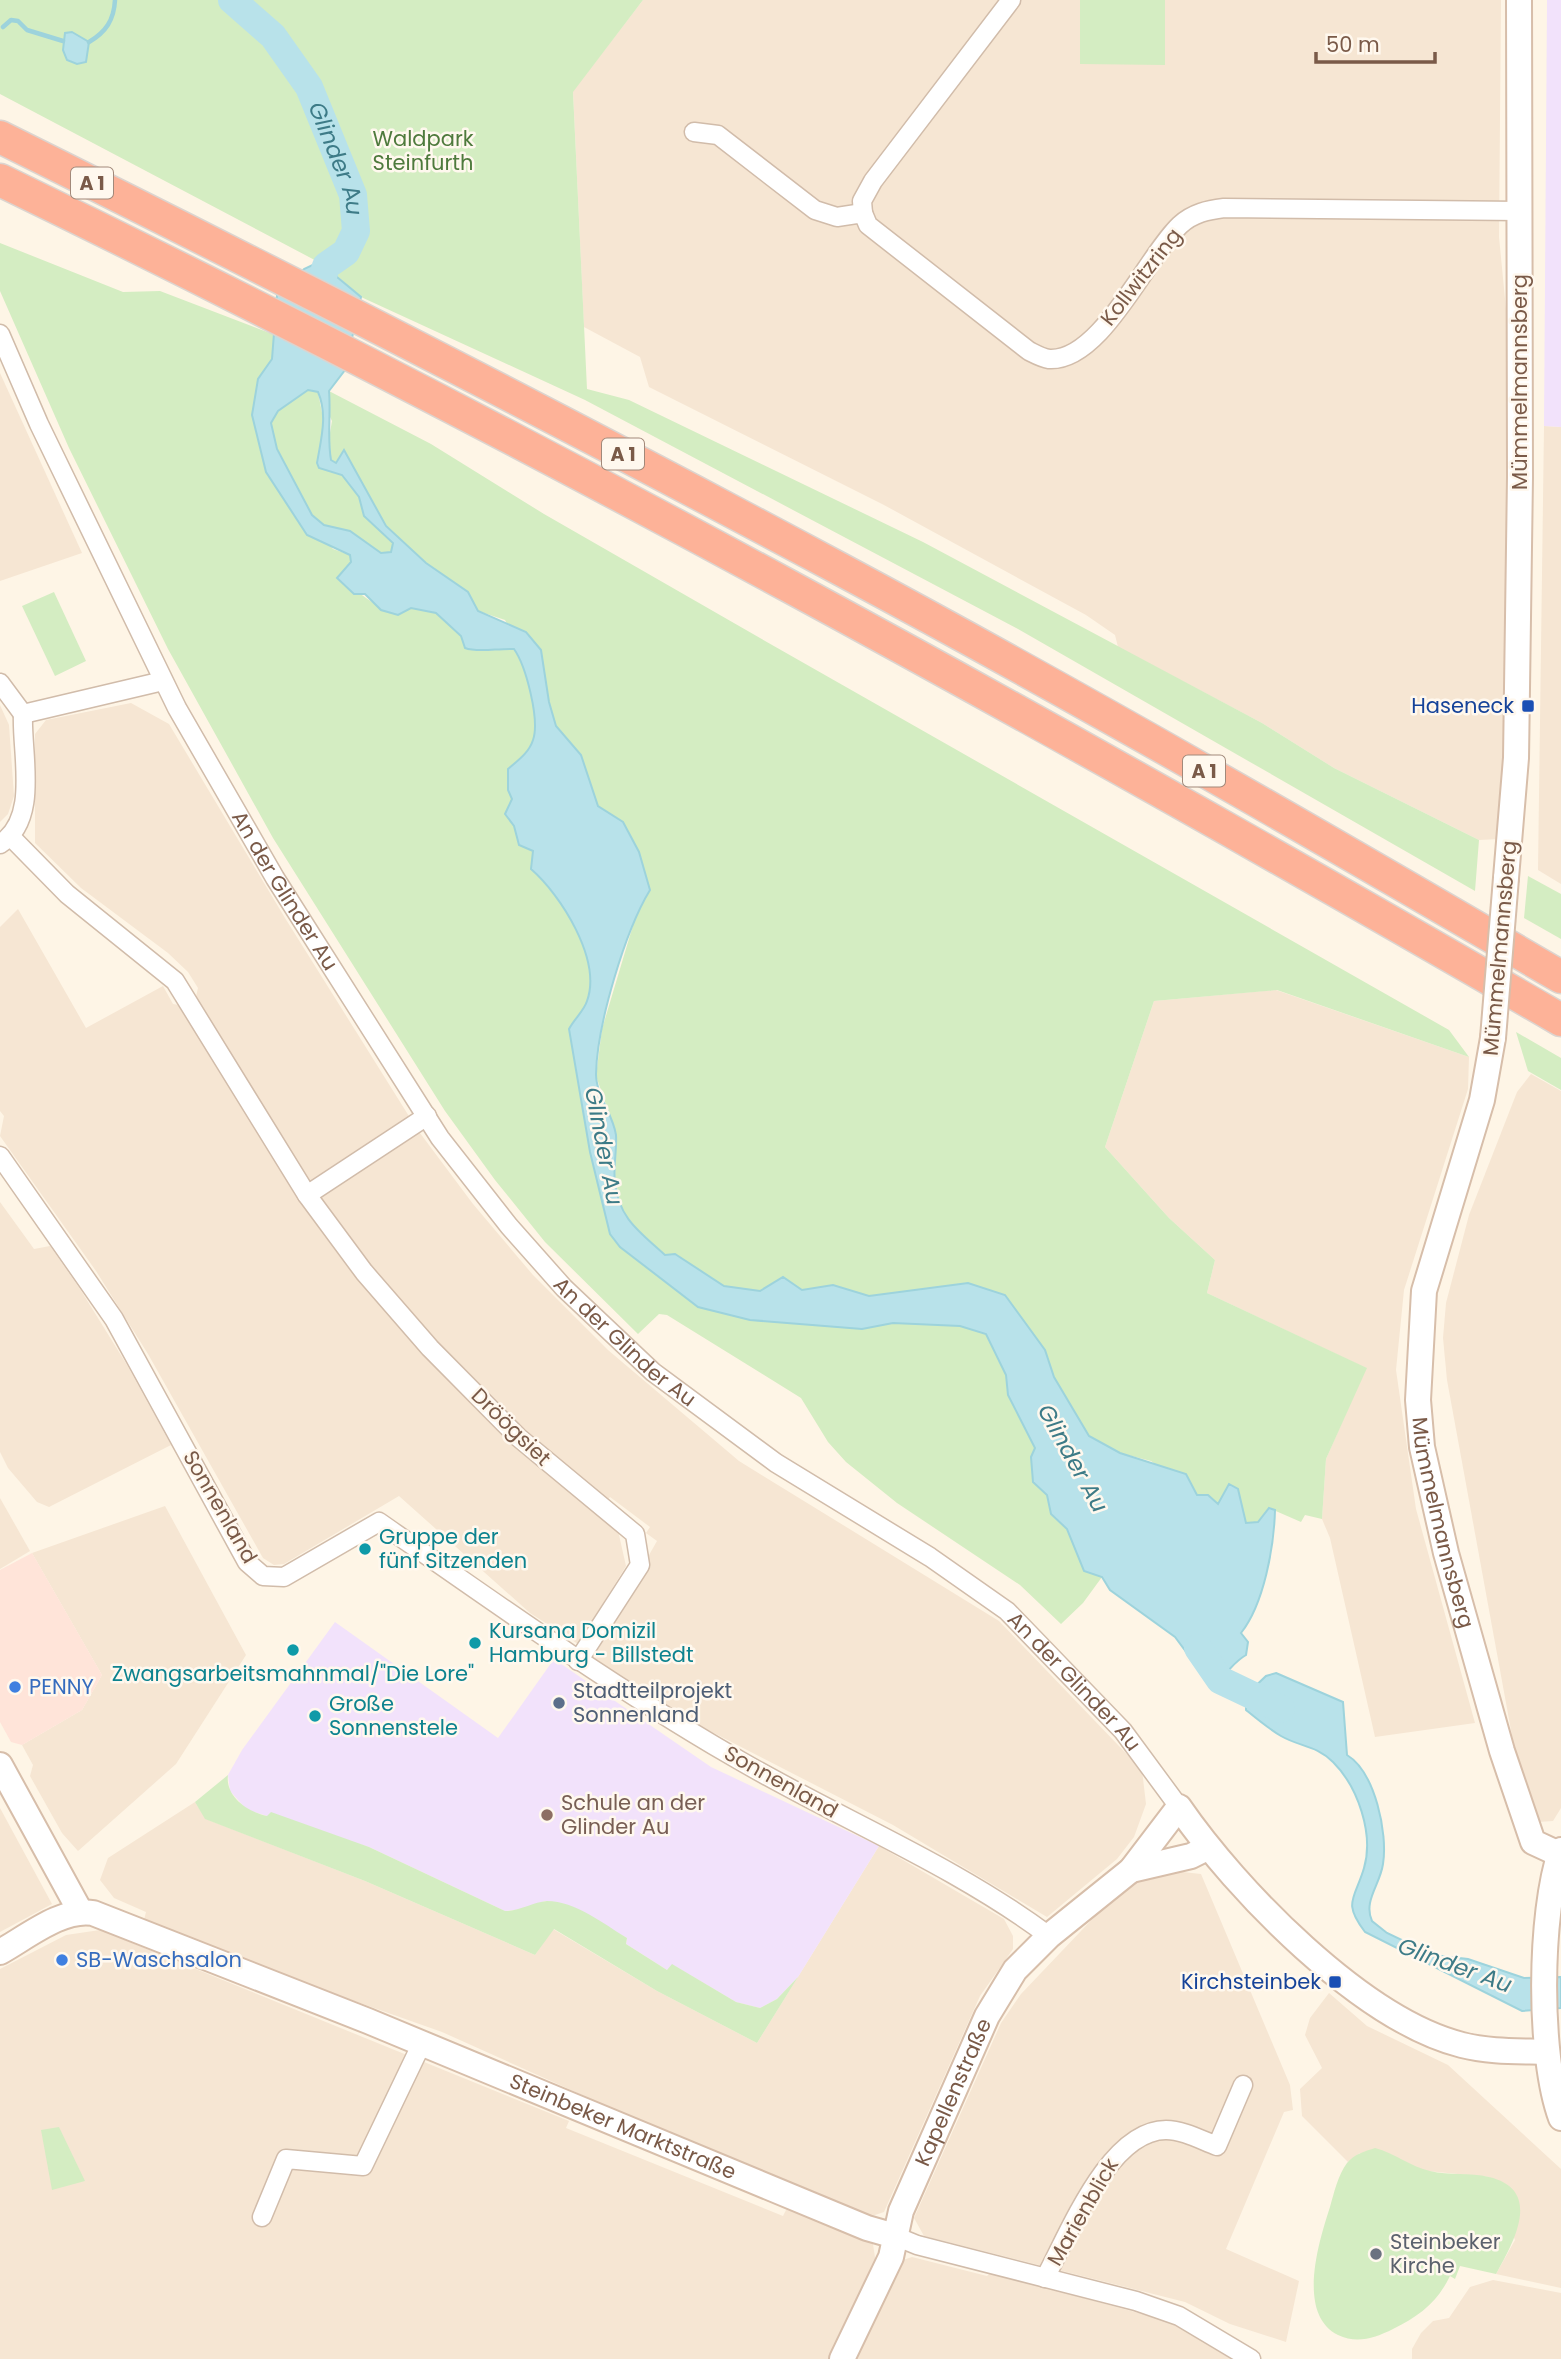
<svg xmlns="http://www.w3.org/2000/svg" width="1561" height="2359" font-family="Poppins,sans-serif">
<style>
.residential{fill:#f6e6d3}
.commercial{fill:#ffe4d9}
.education{fill:#f2e2fb}
.green{fill:#d4edc2}
.water{fill:#b8e2ea;stroke:#9dd3dc;stroke-width:2;fill-rule:evenodd}
.lines{fill:none;stroke-linecap:round;stroke-linejoin:round}
.stream{stroke:#9dd3dc;stroke-width:4.5}
.river{stroke:#b8e2ea;stroke-width:28}
.street-casing{stroke:#d1bcaa;stroke-width:21}
.secondary-casing{stroke:#d7beaa;stroke-width:28}
.highway-casing{stroke:#dcd4cf;stroke-width:35}
.street{stroke:#fff;stroke-width:18}
.secondary{stroke:#fff;stroke-width:24}
.highway{stroke:#fdb298;stroke-width:32}
.rail{stroke:#b7a2c9;stroke-width:4.5;stroke-dasharray:10 7;stroke-linecap:butt}
.secondary-bridge-casing{stroke:#d7beaa;stroke-width:28;stroke-linecap:butt}
.secondary-bridge{stroke:#fff;stroke-width:24}
.transit-dot{fill:#1a4fb4;stroke:#fff8ee;stroke-width:2.5}
.culture-dot{fill:#0f9aa8;stroke:#fff8ee;stroke-width:2.5}
.shop-dot{fill:#3f7fe0;stroke:#fff8ee;stroke-width:2.5}
.service-dot{fill:#5c6f8a;stroke:#fff8ee;stroke-width:2.5}
.education-dot{fill:#8d6e63;stroke:#fff8ee;stroke-width:2.5}
.worship-dot{fill:#6b7280;stroke:#fff8ee;stroke-width:2.5}
.labels{text-anchor:middle;stroke-width:5;stroke-linejoin:round;paint-order:stroke}
.shield{fill:#fff8ee;stroke:#a2897a;stroke-width:2}
.shield-label{font-size:19px;font-weight:bold;fill:#7a5a48}
.park-label{font-size:21px;fill:#4e7a3c;stroke:#fff8ee}
.street-label{font-size:21px;fill:#7a5a48;stroke:#fff8ee}
.transit-label{font-size:21px;fill:#164399;stroke:#fff8ee;text-anchor:end}
.culture-label{font-size:21px;fill:#0d838f;stroke:#fff8ee;text-anchor:start}
.shop-label{font-size:21px;fill:#366cbe;stroke:#fff8ee;text-anchor:start}
.service-label{font-size:21px;fill:#4e5e75;stroke:#fff8ee;text-anchor:start}
.education-label{font-size:21px;fill:#785e54;stroke:#fff8ee;text-anchor:start}
.worship-label{font-size:21px;fill:#5b616d;stroke:#fff8ee;text-anchor:start}
.water-label{font-size:23px;font-style:italic;fill:#3d7b87;stroke:#fff8ee}
</style>
<rect width="100%" height="100%" fill="#fef5e6"/>
<g class="residential">
<polygon points="643,0 1501,0 1499,237 1506,309 1508,389 1505,744 1499,839 1479,840 1334,768 1262,723 1118,647 1115,635 1086,615 884,505 649,387 640,357 584,327 573,91"/>
<polygon points="0,373 82,553 0,581"/>
<polygon points="1544,426 1561,427 1561,884 1538,870"/>
<polygon points="131,703 169,724 285,918 417,1129 473,1204 533,1275 608,1350 739,1461 999,1621 1142,1770 1146,1804 1134,1837 1117,1859 1047,1917 893,1825 671,1711 591,1657 657,1541 646,1533 650,1527 610,1497 605,1503 501,1417 408,1315 310,1187 195,1001 198,988 188,972 168,953 81,888 35,843 35,734 46,720"/>
<polygon points="0,705 9,725 14,796 8,814 0,822"/>
<polygon points="18,909 86,1028 163,986 173,1004 185,1006 293,1186 529,1455 565,1487 617,1526 626,1566 578,1644 530,1613 399,1496 284,1564 274,1565 263,1558 148,1354 96,1271 0,1136 4,1116 0,1111 0,927"/>
<polygon points="1276,990 1469,1057 1468,1089 1404,1290 1396,1370 1416,1509 1475,1723 1375,1737 1330,1538 1322,1519 1326,1459 1366,1368 1207,1293 1215,1260 1169,1218 1105,1147 1154,1001"/>
<polygon points="1531,1074 1561,1091 1561,1808 1553,1821 1538,1822 1521,1785 1447,1380 1443,1338 1446,1303 1469,1215 1517,1092"/>
<polygon points="0,1202 34,1249 50,1246 80,1289 127,1365 171,1445 49,1507 37,1502 8,1468 0,1452"/>
<polygon points="0,1498 30,1551 0,1569"/>
<polygon points="165,1506 246,1655 176,1764 78,1851 62,1833 30,1776 33,1765 22,1745 82,1710 102,1675 32,1553"/>
<polygon points="195,1802 206,1819 365,1881 535,1955 553,1929 657,1991 757,2043 879,1846 1004,1919 1013,1936 1013,1949 980,1996 884,2212 872,2216 698,2147 442,2032 247,1963 144,1920 146,1912 114,1898 100,1880 108,1858"/>
<polygon points="0,1808 52,1904 0,1932"/>
<polygon points="1165,1870 1201,1874 1290,2085 1293,2110 1284,2112 1226,2249 1299,2281 1286,2342 1230,2324 1185,2302 924,2236 914,2218 1001,2023 1021,1994 1120,1890 1142,1878"/>
<polygon points="100,1930 569,2121 566,2128 783,2216 787,2208 873,2244 876,2264 830,2359 0,2359 0,1969 66,1935"/>
<polygon points="1329,1993 1367,2026 1448,2065 1561,2169 1561,2288 1496,2274 1515,2240 1489,2177 1427,2171 1360,2153 1348,2162 1302,2116 1300,2089 1322,2068 1305,2035 1310,2018"/>
<polygon points="912,2257 987,2276 990,2273 1161,2319 1189,2330 1239,2359 856,2359 903,2260"/>
<polygon points="1493,2280 1561,2293 1561,2359 1412,2359 1412,2349 1421,2333 1433,2321 1449,2318 1470,2287"/>
</g>
<polygon class="commercial" points="32,1553 102,1675 82,1710 22,1745 11,1742 0,1722 0,1570"/>
<g class="education">
<polygon points="1547,0 1561,0 1561,427 1544,426"/>
<polygon points="335,1622 498,1738 554,1659 711,1767 879,1846 798,1977 777,1999 760,2008 736,2002 673,1965 667,1970 626,1944 627,1938 564,1904 545,1901 524,1909 505,1911 369,1847 247,1810 230,1791 228,1775 242,1750"/>
</g>
<g class="green">
<polygon points="0,0 643,0 573,92 587,389 629,400 923,542 1262,723 1334,768 1479,840 1475,891 1018,629 585,400 361,297 326,266 0,94"/>
<polygon points="1080,0 1165,0 1165,65 1080,64"/>
<path d="M0,243L123,292L160,291L275,335L272,359L258,379L262,458L333,549L350,555L351,562L337,578C358,590 375,608 398,615L411,608L436,613L461,636L465,648C478,653 498,648 514,649C526,666 540,720 533,740C529,753 517,761 508,769L512,799L506,814L514,826L519,845L533,851L531,869C561,895 602,960 587,1001C584,1011 574,1019 569,1029L590,1152L610,1234L698,1307L862,1329L893,1323L960,1326L986,1334L1006,1375L1008,1395L1035,1449L1033,1482L1047,1495L1051,1515L1067,1529L1084,1570L1102,1577L1083,1603L1061,1624L1020,1585L897,1503L846,1462L828,1442L801,1398L667,1315L659,1314L638,1334L545,1242L495,1180L445,1111L273,838L168,649L69,448L0,291Z"/>
<polygon points="308,390 329,391 431,444 544,514 760,638 1449,1030 1469,1057 1277,990 1154,1001 1105,1147 1169,1218 1215,1260 1207,1293 1367,1368 1326,1459 1322,1519 1305,1515 1301,1522 1269,1508 1258,1522 1246,1523 1238,1489 1229,1484 1218,1504 1197,1495 1151,1461 1120,1453 1089,1436 1054,1377 1045,1350 968,1283 869,1296 833,1285 802,1290 783,1277 760,1291 724,1286 675,1254 665,1255 624,1217 615,1183 616,1133 596,1076 602,1029 637,912 643,902 623,822 598,806 581,755 556,726 549,702 505,620 478,611 467,592 426,563 386,526 344,451 335,463 331,461 328,444 332,421 318,393 324,422 317,463 319,468 342,474 359,497 364,516 393,543 392,552 381,553 350,531 324,525 312,515 277,449 271,423 278,411"/>
<polygon points="54,592 86,661 55,676 22,606"/>
<polygon points="1528,876 1561,894 1561,939 1524,918"/>
<polygon points="1516,1032 1561,1058 1561,1090 1528,1071"/>
<path d="M228,1775C225,1797 248,1812 267,1816L271,1812L369,1847L505,1911C520,1911 533,1902 547,1901C575,1901 604,1924 627,1938L626,1944L667,1970L672,1964L736,2002L760,2008L777,1999L798,1977L757,2043L657,1991L554,1929L535,1955L365,1881L205,1819L195,1802Z"/>
<polygon points="59,2127 85,2181 52,2190 41,2130"/>
<path d="M1375,2148C1395,2153 1411,2167 1430,2171C1449,2176 1470,2172 1489,2177C1544,2190 1513,2243 1496,2274L1460,2266L1455,2279L1450,2276C1437,2303 1419,2316 1393,2329C1375,2338 1357,2344 1338,2335C1296,2314 1319,2241 1330,2207C1334,2193 1338,2175 1347,2163C1354,2154 1366,2151 1375,2148Z"/>
</g>
<g class="water">
<polygon points="72,32 89,42 86,62 77,64 67,60 63,50 65,33"/>
<path d="M319,262L361,297L345,370L329,391C331,415 327,438 331,460L336,463L344,450L386,526L426,563L468,592L478,611L526,632L541,650L549,702L556,726L581,755L598,806L623,822L639,852L650,890C625,931 597,1025 596,1074C596,1095 613,1114 616,1135C617,1150 613,1167 615,1183C619,1219 640,1232 665,1255L675,1254L724,1286L760,1291L783,1277L802,1290L833,1285L869,1296L968,1283L1005,1295L1045,1350L1054,1377L1089,1436L1120,1453L1186,1474L1197,1495H1208L1218,1504L1229,1484L1238,1489L1246,1523L1258,1522L1269,1508L1275,1510C1274,1547 1264,1604 1241,1633L1248,1642L1246,1655C1232,1663 1227,1675 1213,1684L1204,1676L1175,1637L1110,1590L1102,1577L1084,1571L1067,1529L1051,1514L1047,1495L1033,1482L1031,1457L1035,1448L1008,1395L1006,1375L986,1334L960,1326L893,1323L862,1329L750,1320L698,1307L620,1247L610,1234L590,1152L569,1029C574,1019 584,1011 587,1001C602,960 561,895 531,869L533,851L519,845L514,826L505,814L512,799L508,790V769C517,761 529,753 533,740C540,720 526,666 514,649C498,648 478,653 465,648L461,636L436,613L411,608L398,615L381,610L365,594H354L337,578L351,562L350,555L307,535L266,472L252,415L258,379L272,359L277,295L304,269ZM308,390L318,392C328,415 321,439 317,463L319,468L342,475L359,497L364,516L393,543L391,552L381,553L350,531L324,525L312,515L277,449L271,423L278,411Z"/>
<path d="M1276,1673L1343,1702L1347,1755C1375,1772 1388,1833 1383,1864C1380,1885 1363,1901 1372,1921L1387,1933L1433,1955L1468,1959L1524,1978L1561,1977V2008L1522,2011L1365,1932C1342,1902 1355,1899 1364,1868C1374,1834 1358,1787 1333,1762C1316,1745 1300,1747 1281,1736C1269,1729 1257,1719 1246,1710V1695L1266,1676Z"/>
</g>
<g class="lines">
<g class="stream">
<polyline points="3,27 11,20 18,21 27,30 63,41"/>
<path d="M89,42C106,32 114,20 115,0"/>
</g>
<g class="river">
<path id="s1" d="M232,0L273,36L309,87L353,195L356,231L346,252L326,266L316,301"/>
<polyline points="1198,1648 1220,1680 1281,1709"/>
</g>
<g class="street-casing">
<g id="street">
<path d="M694,132L718,135L815,210L837,217L863,213L868,225L1029,351C1035,354 1042,358 1049,359C1101,362 1146,257 1180,225C1193,213 1208,210 1224,208L1520,211"/>
<polyline points="863,213 862,201 873,181 1011,0"/>
<path id="s2" d="M0,334L39,424L177,708L275,878L440,1138L509,1226L564,1288L653,1372L776,1463L930,1557L1007,1611L1123,1731L1179,1807"/>
<polyline points="0,683 23,714 163,681"/>
<polyline points="11,837 67,894 175,981 307,1195 364,1272 430,1348 518,1437 635,1534 640,1565 578,1661"/>
<path d="M0,844C40,819 21,753 23,714"/>
<path d="M0,1156L114,1319L247,1562L263,1576L284,1577L379,1522C495,1603 610,1685 732,1756C837,1818 951,1863 1049,1936"/>
<polyline points="307,1195 427,1116"/>
<polyline points="262,2217 286,2159 363,2166 422,2043"/>
<polyline points="895,2236 917,2245 1136,2301 1179,2316 1251,2359"/>
<path d="M1045,2278C1069,2234 1109,2130 1166,2130C1183,2130 1201,2140 1217,2146L1243,2085"/>
</g>
</g>
<g class="secondary-casing">
<g id="secondary">
<polyline points="1506,878 1516,758 1520,477 1519,0"/>
<path id="s3" d="M1493,1038L1482,1100L1424,1291L1418,1400L1422,1447L1446,1553L1502,1751L1533,1842L1559,1854"/>
<polyline points="0,1765 80,1911"/>
<path d="M1561,1850C1539,1913 1538,2056 1561,2118"/>
<polyline points="1131,1870 1191,1856 1207,1848"/>
<path id="s4" d="M0,1952C27,1937 62,1908 93,1913L368,2021L867,2228L895,2236"/>
<path id="s5" d="M842,2359L891,2257L901,2211L987,2016L1015,1970L1049,1936L1131,1870L1179,1807C1236,1890 1362,2020 1462,2045C1489,2052 1519,2051 1547,2052"/>
</g>
</g>
<g class="highway-casing">
<g id="highway">
<path d="M0,137C282,277 562,420 840,569C1083,699 1323,838 1561,977"/>
<path d="M0,180C532,438 1050,724 1561,1020"/>
</g>
</g>
<use href="#street" class="street"/>
<use href="#secondary" class="secondary"/>
<use href="#highway" class="highway"/>
<polyline class="rail" points="292,1653 294,1647"/>
<g class="secondary-bridge-casing">
<polyline id="secondary-bridge" points="1493,1038 1506,878"/>
</g>
<use href="#secondary-bridge" class="secondary-bridge"/>
</g>
<g class="transit-dot">
<rect x="1521" y="699" width="14" height="14" rx="3.5"/>
<rect x="1328" y="1975" width="14" height="14" rx="3.5"/>
</g>
<g class="culture-dot">
<circle cx="365" cy="1549" r="7"/>
<circle cx="475" cy="1643" r="7"/>
<circle cx="293" cy="1650" r="7"/>
<circle cx="315" cy="1716" r="7"/>
</g>
<g class="shop-dot">
<circle cx="15" cy="1687" r="7"/>
<circle cx="62" cy="1960" r="7"/>
</g>
<circle class="service-dot" cx="559" cy="1703" r="7"/>
<circle class="education-dot" cx="547" cy="1815" r="7"/>
<circle class="worship-dot" cx="1376" cy="2254" r="7"/>
<g class="labels">
<g class="shield">
<rect x="71" y="167.5" width="42" height="31" rx="5"/>
<rect x="602" y="438.5" width="42" height="31" rx="5"/>
<rect x="1183" y="755.5" width="42" height="31" rx="5"/>
</g>
<g class="shield-label">
<text x="92" y="190">A 1</text>
<text x="623" y="461">A 1</text>
<text x="1204" y="778">A 1</text>
</g>
<g class="park-label">
<text x="423" y="146">Waldpark<tspan x="423" dy="24">Steinfurth</tspan></text>
</g>
<g class="street-label">
<text transform="translate(1141 277) rotate(-52)" y="7">Kollwitzring</text>
<text transform="translate(1520 382) rotate(-90)" y="7">Mümmelmannsberg</text>
<text dy="7" stroke="none"><textPath href="#s2" startOffset="626">An der Glinder Au</textPath></text>
<text transform="translate(1500 948) rotate(-85)" y="7">Mümmelmannsberg</text>
<text dy="7" stroke="none"><textPath href="#s2" startOffset="1194">An der Glinder Au</textPath></text>
<text transform="translate(511 1427) rotate(44)" y="7">Dröögsiet</text>
<text transform="translate(220 1507) rotate(60)" y="7">Sonnenland</text>
<text dy="7" stroke="none"><textPath href="#s3" startOffset="497">Mümmelmannsberg</textPath></text>
<text dy="7" stroke="none"><textPath href="#s2" startOffset="1760">An der Glinder Au</textPath></text>
<text transform="translate(781 1782) rotate(29)" y="7">Sonnenland</text>
<text dy="7" stroke="none"><textPath href="#s5" startOffset="290">Kapellenstraße</textPath></text>
<text dy="7" stroke="none"><textPath href="#s4" startOffset="674">Steinbeker Marktstraße</textPath></text>
<text transform="translate(1083 2212) rotate(-60)" y="7">Marienblick</text>
</g>
<g class="transit-label">
<text x="1514" y="713">Haseneck</text>
<text x="1321" y="1989">Kirchsteinbek</text>
</g>
<g class="culture-label">
<text x="379" y="1544">Gruppe der<tspan x="379" dy="24">fünf Sitzenden</tspan></text>
<text x="489" y="1638">Kursana Domizil<tspan x="489" dy="24">Hamburg - Billstedt</tspan></text>
<text x="293" y="1681" text-anchor="middle">Zwangsarbeitsmahnmal/"Die Lore"</text>
<text x="329" y="1711">Große<tspan x="329" dy="24">Sonnenstele</tspan></text>
</g>
<g class="shop-label">
<text x="29" y="1694">PENNY</text>
<text x="76" y="1967">SB-Waschsalon</text>
</g>
<g class="service-label">
<text x="573" y="1698">Stadtteilprojekt<tspan x="573" dy="24">Sonnenland</tspan></text>
</g>
<g class="education-label">
<text x="561" y="1810">Schule an der<tspan x="561" dy="24">Glinder Au</tspan></text>
</g>
<g class="worship-label">
<text x="1390" y="2249">Steinbeker<tspan x="1390" dy="24">Kirche</tspan></text>
</g>
<g class="water-label">
<text dy="8" stroke="none"><textPath href="#s1" startOffset="194">Glinder Au</textPath></text>
<text transform="translate(604 1146) rotate(79)" y="8">Glinder Au</text>
<text transform="translate(1073 1458) rotate(61)" y="8">Glinder Au</text>
<text transform="translate(1455 1965) rotate(20)" y="8">Glinder Au</text>
</g>
</g>
<path d="M1316 52v10h119v-10" fill="none" stroke="#7a5a48" stroke-width="3.5"/>
<text x="1326" y="52" font-size="21" fill="#7a5a48" stroke="#fff8ee" stroke-width="5" paint-order="stroke">50 m</text>
</svg>
